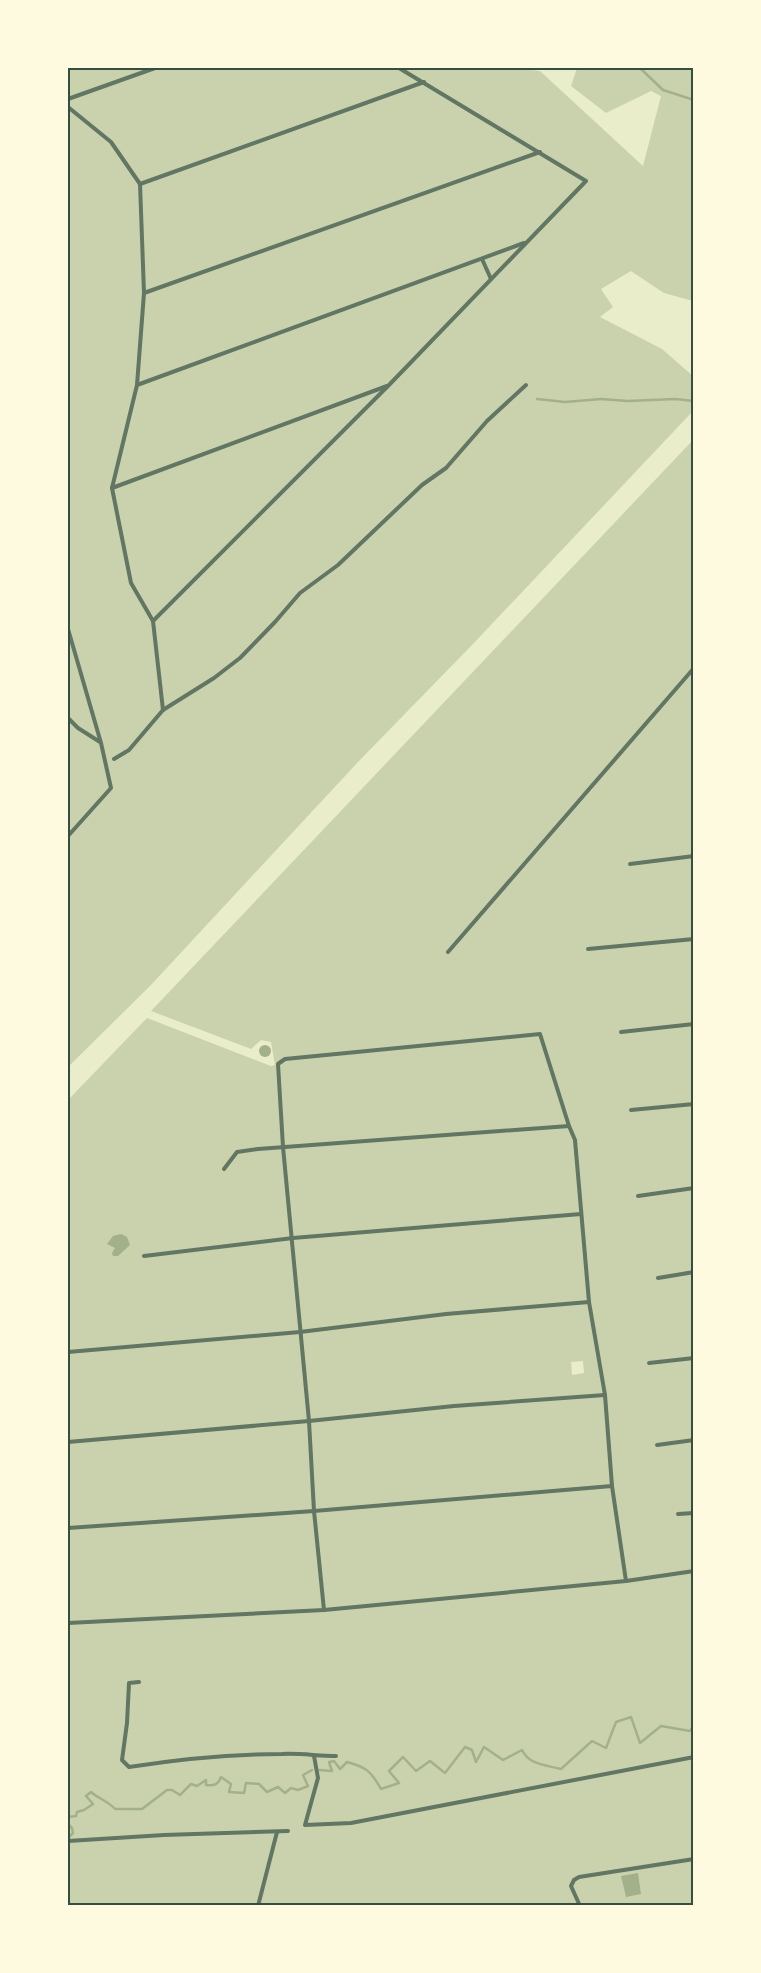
<svg xmlns="http://www.w3.org/2000/svg" width="761" height="1973" font-family="'Roboto Condensed',sans-serif">
<style>
.green{fill:#cad2ad;fill-rule:evenodd}
.water{fill:#a3b18a}
.lines{fill:none;stroke-linecap:round;stroke-linejoin:round}
.stream{stroke:#a3b18a;stroke-width:2.5}
.minor{stroke:#617663;stroke-width:4}
.neatline{fill:none;stroke:#344e41;stroke-width:2}
</style>
<rect width="100%" height="100%" fill="#e9edc9"/>
<g class="green">
<polygon points="68,68 515,68 540,71 643,166 661,96 651,91 606,113 571,86 577,68 693,68 693,301 664,293 631,271 601,289 613,307 600,317 662,349 693,376 693,411 472,645 358,762 150,986 68,1067"/>
<path d="M693,440V1905H68V1100L147,1018L271,1066L275,1065L271,1042L261,1040L251,1049L151,1011ZM583,1361L584,1373L572,1375L571,1362Z"/>
</g>
<g class="water">
<circle cx="265" cy="1051" r="6"/>
<polygon points="121,1234 127,1237 130,1245 118,1256 113,1256 112,1253 115,1248 107,1244 113,1236"/>
<polygon points="638,1873 641,1894 626,1897 621,1876"/>
</g>
<g class="lines">
<g class="stream">
<polyline points="640,68 663,90 694,100"/>
<polyline points="537,399 565,402 601,399 628,401 675,399 694,401"/>
<path d="M319,1770L332,1771L329,1762L334,1761L340,1769L347,1762C366,1767 371,1771 381,1789L399,1783L389,1771L403,1757L416,1771L430,1761L445,1773L465,1747L472,1750L476,1762L484,1747L503,1760L522,1750C529,1765 546,1765 561,1769L592,1741L606,1748L616,1722L631,1717L640,1743L661,1726L690,1731L694,1724"/>
<path d="M68,1817L76,1816L77,1812L84,1810L93,1804L86,1796L91,1792C99,1799 108,1801 115,1809H142L167,1790H172L180,1795L191,1784L197,1786L206,1780V1785C214,1786 218,1785 221,1777L231,1784L229,1792L244,1793L246,1783L259,1784L267,1792L278,1787L285,1793L291,1788L298,1790L308,1786L303,1775L312,1770"/>
<polyline points="68,1824 72,1828 73,1833 68,1838"/>
</g>
<g class="minor">
<polyline points="68,99 155,68"/>
<polyline points="68,107 111,142 140,184 144,293 137,385 112,488 131,583 153,621 163,710"/>
<polyline points="140,184 424,82"/>
<polyline points="482,259 491,279"/>
<polyline points="144,293 540,152"/>
<polyline points="137,385 524,243"/>
<polyline points="112,488 387,386"/>
<polyline points="153,621 389,385 586,181 399,68"/>
<polyline points="68,629 101,743 111,788 68,836"/>
<polyline points="68,718 78,728 100,742"/>
<polyline points="114,759 129,750 163,710 214,678 240,658 275,622 300,593 338,565 422,485 446,468 487,421 526,385"/>
<polyline points="630,864 694,856"/>
<polyline points="588,949 694,939"/>
<polyline points="448,952 694,668"/>
<polyline points="621,1032 694,1024"/>
<polyline points="631,1110 694,1104"/>
<polyline points="224,1169 237,1152 258,1149 569,1126"/>
<polyline points="638,1196 694,1188"/>
<polyline points="144,1256 293,1238 581,1214"/>
<polyline points="658,1278 694,1272"/>
<polyline points="68,1352 300,1332 446,1314 589,1302"/>
<polyline points="649,1363 694,1358"/>
<polyline points="68,1442 309,1421 454,1406 605,1395"/>
<polyline points="657,1445 694,1440"/>
<polyline points="678,1514 694,1513"/>
<polyline points="68,1528 314,1511 612,1486"/>
<polyline points="324,1610 314,1511 309,1421 283,1147 278,1064 285,1059 540,1034 569,1126 575,1140 589,1302 605,1395 612,1486 626,1581"/>
<polyline points="68,1623 324,1610 626,1581 694,1571"/>
<path d="M139,1682L129,1683L127,1723L122,1760L129,1767C180,1759 231,1754 282,1754C300,1753 318,1756 336,1756"/>
<polyline points="314,1756 318,1778 305,1825 351,1823 694,1757"/>
<polyline points="68,1841 164,1835 288,1831"/>
<polyline points="258,1906 277,1832"/>
<polyline points="580,1906 571,1886 574,1880 579,1877 694,1859"/>
</g>
</g>
<rect width="761" height="1973" fill="none" stroke="#fefae0" stroke-width="138"/>
<rect x="69" y="69" width="623" height="1835" class="neatline"/>
</svg>
